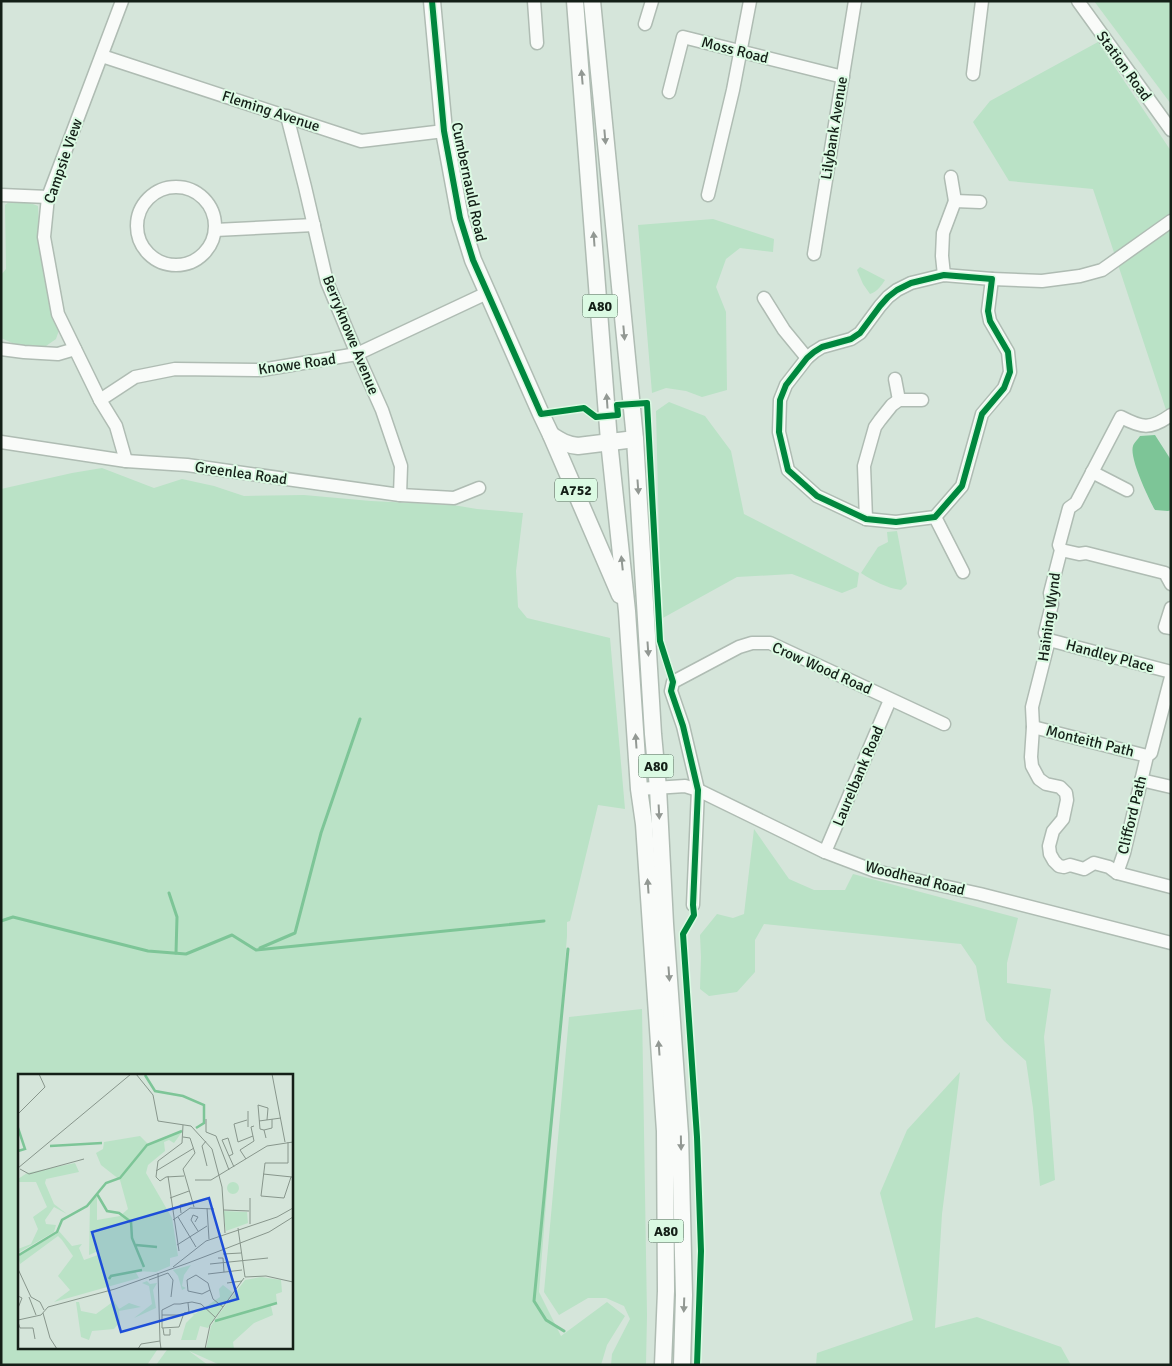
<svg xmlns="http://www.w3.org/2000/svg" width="1172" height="1366" font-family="Signika,sans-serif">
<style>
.green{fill:#bae2c6}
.water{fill:#7dc597}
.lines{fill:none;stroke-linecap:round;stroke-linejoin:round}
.stream{stroke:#7dc597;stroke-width:3}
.minor-casing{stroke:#afbcb3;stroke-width:15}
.major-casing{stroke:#afbcb3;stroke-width:19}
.minor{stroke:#f9fbf9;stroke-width:12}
.major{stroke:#f9fbf9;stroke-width:16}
.cycleway-casing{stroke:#dbfae3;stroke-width:9}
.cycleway{stroke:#00873e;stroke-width:6}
.oneway{fill:#929893}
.labels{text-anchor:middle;stroke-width:4;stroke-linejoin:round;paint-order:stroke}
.shield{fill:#dbfae3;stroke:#506154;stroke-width:1}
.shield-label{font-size:14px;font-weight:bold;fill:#141f17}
.street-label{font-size:15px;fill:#141f17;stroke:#dbfae3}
.inset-river{fill:none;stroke:#7dc597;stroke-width:2.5}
.inset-road{fill:none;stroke:#88968c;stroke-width:1}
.view{fill:#1d4ed8;fill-opacity:0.15;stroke:#1d4ed8;stroke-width:2.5}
.inset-edge{fill:none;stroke:#141f17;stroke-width:2.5}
</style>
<rect width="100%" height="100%" fill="#d5e5da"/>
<g class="green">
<polygon points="1094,1 1171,1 1171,104"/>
<polygon points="1098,42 1171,151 1171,425 1093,189 1009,181 973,122 990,101"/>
<polygon points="25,201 38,206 40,241 59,330 56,339 46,346 19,346 1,338 1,275 6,269 5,205 9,202"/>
<polygon points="713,219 774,239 773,252 740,248 726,259 716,287 726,312 727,390 702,397 686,391 666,388 652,393 638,225"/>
<path d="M860,267L885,280C881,286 877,292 870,294L863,284L857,270Z"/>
<polygon points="669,402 705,416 731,451 744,514 859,573 857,587 842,593 792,574 737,577 661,619 656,411"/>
<polygon points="102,468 154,488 182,479 214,486 244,496 304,495 371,501 453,505 477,509 523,513 516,571 518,607 527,618 610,638 625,809 598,805 570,921 567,922 567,936 539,1292 561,1336 607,1302 625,1316 607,1345 601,1365 220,1365 189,1351 208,1365 156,1365 169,1347 291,1347 291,1075 19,1075 19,1347 159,1347 147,1365 1,1365 1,489 72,473"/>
<path d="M897,531L907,584L901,590C887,588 873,581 861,573L878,547L888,542L887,532Z"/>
<polygon points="754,829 789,879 814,890 845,890 853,874 1018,918 1007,963 1007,983 1051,989 1044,1037 1055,1180 1040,1186 1033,1108 1026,1061 1004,1041 986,1020 976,966 961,944 764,924 755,940 755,972 737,992 709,996 700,989 701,957 700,935 717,914 733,918 744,914"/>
<polygon points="642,1009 647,1315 646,1365 611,1365 612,1354 630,1319 624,1306 606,1298 588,1298 559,1315 544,1292 569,1017"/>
<polygon points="960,1072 942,1214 935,1328 977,1317 1061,1347 1071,1365 816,1365 817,1353 913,1320 880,1193 907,1130"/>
</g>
<path class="water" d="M1155,435L1171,460V510L1168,511L1155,510C1149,499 1129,458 1133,446C1134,443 1138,439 1140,436Z"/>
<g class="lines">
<g class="stream">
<polyline points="169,893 177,917 176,953"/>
<polyline points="1,921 13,917 148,951 186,954 232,935 256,950 544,921"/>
<polyline points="260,948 295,933 321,833 360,719"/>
<polyline points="564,1331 546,1320 534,1301 568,949"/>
</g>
<g class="minor-casing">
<g id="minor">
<polyline points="122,1 48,197 44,237 58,314 100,400 116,426 126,461"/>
<polyline points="534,1 537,43"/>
<polyline points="1078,1 1171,130"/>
<polyline points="645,24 652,1"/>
<polyline points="102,56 361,141 444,131"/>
<polyline points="973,74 982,1"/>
<polyline points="669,92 683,37 843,77"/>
<polyline points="287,116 305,187 327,282 357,354 382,410 401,466 400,495"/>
<polyline points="951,177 955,201"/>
<circle cx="176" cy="226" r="39"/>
<polyline points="1,195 48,197"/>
<polyline points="708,195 733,90 750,1"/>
<polyline points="215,230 314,225"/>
<polyline points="814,254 855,1"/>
<polygon points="944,275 992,279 988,311 990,321 1008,352 1010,372 1004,388 982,414 962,486 935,517 896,522 866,519 817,496 788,470 779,432 780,400 786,385 807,358 814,352 822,347 851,339 860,333 880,306 888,297 897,290 911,283"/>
<polyline points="944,275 942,256 943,233 955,201 980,202"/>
<polyline points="992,279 1042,281 1080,276 1102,270 1171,221"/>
<polyline points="764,298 784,330 807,358"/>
<polyline points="1,349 24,352 58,354 75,349"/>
<polyline points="895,379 899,400"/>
<polyline points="100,400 135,377 175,369 261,370 357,354 487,293"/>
<path d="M1171,415C1150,430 1142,428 1121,417L1076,503L1069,508L1059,545L1061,550L1050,593L1052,604L1045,633L1049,640L1032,707L1033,727L1031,757L1032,766L1039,779L1046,784L1060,787L1066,793L1067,800L1063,819L1053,831L1049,846L1050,854L1054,861L1059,866L1064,867L1070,865L1084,869L1094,863L1109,867L1117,873L1171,887"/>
<polyline points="1,442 126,461 187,465 400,495 454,498 479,488"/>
<polyline points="1092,472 1127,490"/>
<polyline points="935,517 963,572"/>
<polyline points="866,519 864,466 875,427 880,420 892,405 899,400 922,400"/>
<polyline points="1061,550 1079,554 1086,553 1165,573 1171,584"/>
<polyline points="1171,608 1165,627 1171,628"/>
<polyline points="1049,640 1171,672"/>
<polyline points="1033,727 1147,756"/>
<polyline points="1141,780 1171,787"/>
<polyline points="639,789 685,786 698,790 825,852 875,871 980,894 1171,943"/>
<polyline points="825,852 890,700"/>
<polyline points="1117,873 1124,853 1147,756 1151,753 1171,677"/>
<polyline points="693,905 698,790 683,726 671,691 673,682 739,647 752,643 770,643 944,724"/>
</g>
</g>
<g class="major-casing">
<g id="major">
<polyline points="432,1 444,131 460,218 473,260 541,414 551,435 620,595"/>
<polyline points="575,1 609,441 627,611 639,789 644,824 665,1131 666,1291 663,1365"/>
<polyline points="592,1 635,439 653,734 658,788 665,924 680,1134 684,1295 682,1365"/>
<path d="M551,435C560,441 567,445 578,446L635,439"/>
</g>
</g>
<use href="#minor" class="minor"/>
<use href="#major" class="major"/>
<g class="cycleway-casing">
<g id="cycleway">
<polyline points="432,1 444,131 460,218 473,260 541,414 584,408 596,417 618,415 617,405 647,403 660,641 673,682 671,691 683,726 698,790 693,905 694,915 683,934 697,1137 701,1251 697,1365"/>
<polygon points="944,275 992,279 988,311 990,321 1008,352 1010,372 1004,388 982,414 962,486 935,517 896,522 866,519 817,496 788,470 779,432 780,400 786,385 807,358 814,352 822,347 851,339 860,333 880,306 888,297 897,290 911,283"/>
</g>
</g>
<use href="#cycleway" class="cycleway"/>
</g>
<defs><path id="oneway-solid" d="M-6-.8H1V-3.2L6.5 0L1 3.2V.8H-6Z" transform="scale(1.25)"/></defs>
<g class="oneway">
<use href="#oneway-solid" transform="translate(582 77) rotate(-95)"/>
<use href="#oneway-solid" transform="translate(605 137) rotate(85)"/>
<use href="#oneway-solid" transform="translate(594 239) rotate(-94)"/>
<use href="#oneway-solid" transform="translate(624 333) rotate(85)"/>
<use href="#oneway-solid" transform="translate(607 401) rotate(-94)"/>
<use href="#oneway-solid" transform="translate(638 487) rotate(86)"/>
<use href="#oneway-solid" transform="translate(622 563) rotate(-96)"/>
<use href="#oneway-solid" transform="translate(648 649) rotate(86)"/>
<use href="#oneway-solid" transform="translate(636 741) rotate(-94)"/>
<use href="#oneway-solid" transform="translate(659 812) rotate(87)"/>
<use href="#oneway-solid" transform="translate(648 886) rotate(-94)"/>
<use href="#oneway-solid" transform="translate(669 974) rotate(86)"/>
<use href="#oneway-solid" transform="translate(659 1048) rotate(-94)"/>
<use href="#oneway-solid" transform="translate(681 1143) rotate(89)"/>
<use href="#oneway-solid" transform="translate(684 1305) rotate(92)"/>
</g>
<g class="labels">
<g class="shield">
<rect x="582.5" y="294.5" width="35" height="23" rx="4"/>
<rect x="555" y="478.5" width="42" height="23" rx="4"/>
<rect x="638.5" y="754.5" width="35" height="23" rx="4"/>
<rect x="648.5" y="1219.5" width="35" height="23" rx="4"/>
</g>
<g class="shield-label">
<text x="600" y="311">A80</text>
<text x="576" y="495">A752</text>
<text x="656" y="771">A80</text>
<text x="666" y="1236">A80</text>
</g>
<g class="street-label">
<text transform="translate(735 50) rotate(14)" y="5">Moss Road</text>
<text transform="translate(1124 66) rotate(54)" y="5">Station Road</text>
<text transform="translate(271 111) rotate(18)" y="5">Fleming Avenue</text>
<text transform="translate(834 128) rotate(-81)" y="5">Lilybank Avenue</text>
<text transform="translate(63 161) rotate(-71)" y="5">Campsie View</text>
<text transform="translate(469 182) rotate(78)" y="5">Cumbernauld Road</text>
<text transform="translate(351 335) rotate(68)" y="5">Berryknowe Avenue</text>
<text transform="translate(297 364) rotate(-8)" y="5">Knowe Road</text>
<text transform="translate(241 473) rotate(8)" y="5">Greenlea Road</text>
<text transform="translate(1049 617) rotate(-82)" y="5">Haining Wynd</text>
<text transform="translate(1110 656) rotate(15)" y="5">Handley Place</text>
<text transform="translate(822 668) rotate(24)" y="5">Crow Wood Road</text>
<text transform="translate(1090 741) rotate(14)" y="5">Monteith Path</text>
<text transform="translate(858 776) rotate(-67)" y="5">Laurelbank Road</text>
<text transform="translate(1132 815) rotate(-76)" y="5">Clifford Path</text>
<text transform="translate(915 878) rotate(14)" y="5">Woodhead Road</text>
</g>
</g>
<g transform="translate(18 1074)">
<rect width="275" height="275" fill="#d5e5da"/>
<path d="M164,58L156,69L151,66L146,68L147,77L130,91L128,99L154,144L160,182L152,184V192L138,198L117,197L121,204L36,228L52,216L40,202L55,182L44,166L40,162L2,190L0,182L38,160L40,156L54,172L64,170L61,174L66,186L80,181V177L71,181L72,129L76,123H79V146L102,142L110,135L102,106L83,91L78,79L85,75L86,68L122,62L130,70ZM57,89L61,98L28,105L27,109L36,130L49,140L36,133L27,146L28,150L38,151L36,158L0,179V175L13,170L20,155L15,143L29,133L18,108H0V105L9,99ZM209 114a6 6 0 1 1 12 0a6 6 0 1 1-12 0ZM205,137L229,138L230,149L208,157ZM173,191L166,201L164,212L168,214L164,216L160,202L155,196ZM243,203L263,206L264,218L258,220L259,229L253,232L255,241L236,249L215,268L216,275H188L193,252L201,240L227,206ZM129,207L132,210L139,209L135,216L138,234L116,244L134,230L131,212L124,209ZM205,211L215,219L190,254L182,252L178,266H163L168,249L176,241L172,238L177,240L202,223L201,215ZM96,227L101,235L111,229L123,233L101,237L102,248L96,255L74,257L71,266L63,263L58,228H61L63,237L78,240Z" fill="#bae2c6"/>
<path class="inset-river" d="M127,1L137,17L165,22L186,31V49L178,54M0,54L7,75L0,77M32,72L84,69M79,120L89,137L101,139L113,148L114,164L126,193M118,171L139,173M1,181L39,158L44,146L69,132L88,109L102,104L129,71L164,57M91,205L93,202L124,196M197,247L259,229"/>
<path class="inset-road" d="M118,0L135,21L140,47L173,52L194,75L204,113L207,159M254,0L267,68M230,37V53M0,40L27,13L21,0M188,45V58L198,62L211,96M229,46L216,50L220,68L235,62M241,47L263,44M165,51L164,69L140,87L138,103L142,107L148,103L166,102M246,56L242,55L240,31L250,34L249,46M165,63L172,64L177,79L165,95L176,133M248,64L246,56L254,54V45M188,67L184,72L189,92M270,68V89H247L243,122L266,124L273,103M211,82L204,66L210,64L215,80L211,82L216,93M228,85L222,76L236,67L233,53L236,52M0,94L113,0M2,95L11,100L66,85M138,97L176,74M245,100L274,103M150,102L161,177M177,106H193L249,72L275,68M152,124L171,117M189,134L191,165M206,136L231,137M163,139L162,131L175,128M160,143L178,173M155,146L172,134L196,135M177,148L180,143L175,141L173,146L180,157M232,150V124M220,154L227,203M159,171L189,152M205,180L223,179M200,184H205L206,198M192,190L250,184M155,193L188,167L259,143L275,134M0,195L13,223L22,228L26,236M140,199L142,267M190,200L224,196M178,201L190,209L192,216L184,220L170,217L169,206ZM227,203L248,202L275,208M131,206L150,199L155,206L153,223M209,209L224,207M192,216L195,225L205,233M0,222L4,224L0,234M11,223L18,241M170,229L171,238L166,239L161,253L144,254V236L156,230H162L167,229L174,228L183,230L197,243M25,239L32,264L39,275M144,241H165M0,246L23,241L30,233L97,215L170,189L251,158L275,143M0,248L2,254H15L17,265M145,254L146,261H152V255M120,275L123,270L142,267L143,275M187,275L192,251L226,204"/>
<path class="view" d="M191,124L220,225L103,258L74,158Z"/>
<rect width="275" height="275" class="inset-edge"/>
</g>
<rect width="1172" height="1366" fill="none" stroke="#141f17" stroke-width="5"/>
</svg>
